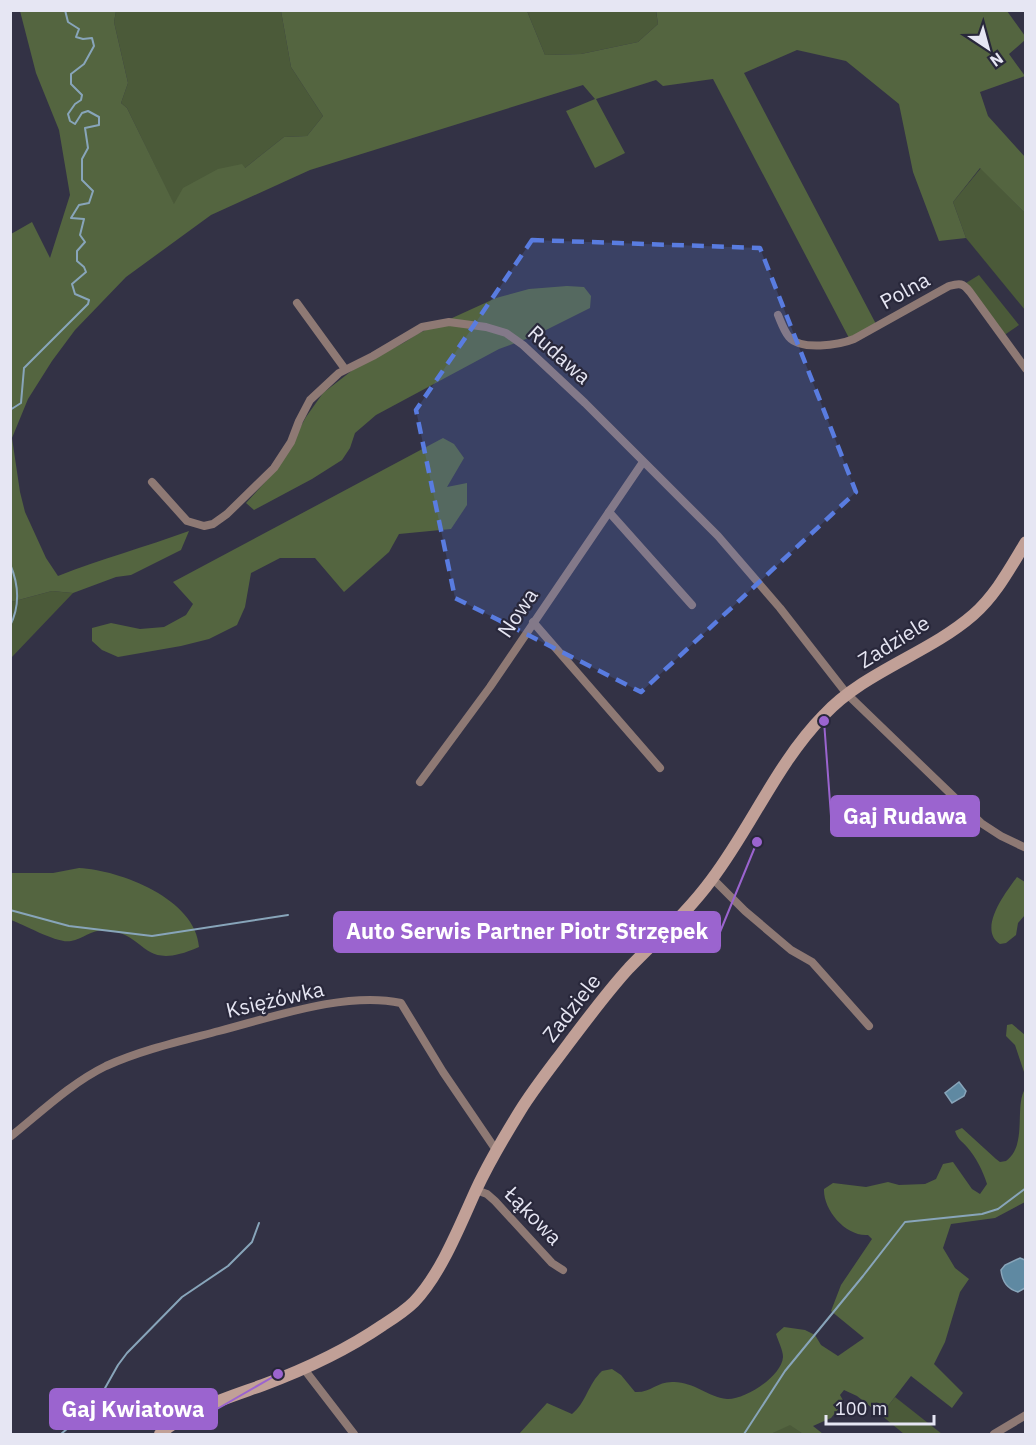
<svg xmlns="http://www.w3.org/2000/svg" width="1036" height="1445" font-family="'IBM Plex Sans',sans-serif">
<style>
.green{fill:#4b5a39}
.forest{fill:#546540}
.water{fill:#5f89a2;stroke:#88a5ba;stroke-width:1.5}
.lines{fill:none;stroke-linecap:round;stroke-linejoin:round}
.stream{stroke:#88a5ba;stroke-width:2}
.street{stroke:#8e7974;stroke-width:8}
.secondary{stroke:#c1a097;stroke-width:12}
.marked{fill:#597ce0;fill-opacity:0.2;stroke:#597ce0;stroke-width:4.5;stroke-dasharray:12 8;stroke-linejoin:round}
.labels{text-anchor:middle;stroke-width:4.5;stroke-linejoin:round;paint-order:stroke}
.street-label{font-size:21px;fill:#e6e6f3;stroke:#29283b}
.leader{fill:none;stroke:#9b64cf;stroke-width:2}
.callout-dot{fill:#9b64cf;stroke:#29283b;stroke-width:2}
.callout{fill:#9b64cf;stroke:#9b64cf;stroke-width:2}
.callout-label{font-size:22px;text-anchor:middle;font-weight:bold;fill:#fff}
</style>
<rect width="100%" height="100%" fill="#333245"/>
<g class="green">
<polygon points="116,11 281,11 291,67 323,116 307,136 284,137 245,168 174,205 127,108 121,103 128,83 114,22"/>
<polygon points="527,11 656,11 658,24 638,42 581,54 545,55"/>
<polygon points="981,168 1025,213 1025,310 966,238 953,202"/>
<polygon points="979,275 1019,325 1003,336 966,283"/>
<polygon points="52,591 73,593 11,658 11,602"/>
<polygon points="895,1397 942,1434 904,1434 881,1415"/>
<polygon points="790,1424 803,1434 771,1434"/>
</g>
<g class="forest">
<path d="M656,10L1007,11L1025,36V40L1009,54L1025,76L980,92L988,116L1025,157V213L980,168L953,202L966,238L939,241L913,172L899,104L846,61L797,50L744,73L876,324L849,338L713,79L663,86L656,80L596,99L625,153L595,168L566,111L595,99L583,85L310,170L211,215L126,277L75,330L52,361L28,399L12,438L20,492L25,512L46,558L58,576C101,559 145,547 189,531L181,550L131,575L116,577L73,593L52,591L11,602V234L32,222L50,258L70,195L59,130L36,73L20,11H116L114,22L128,83L121,103L127,108L174,204L183,188L218,169L242,164L245,168L284,137L307,136L323,116L291,67L281,11H527L545,55L581,54L638,42L658,24Z"/>
<polygon points="567,286 584,287 591,296 590,308 534,336 499,349 376,415 355,433 350,448 342,460 312,479 254,510 246,503 277,469 306,417 323,393 354,369 405,342 417,334 496,298 529,289"/>
<polygon points="443,438 454,444 464,458 447,487 467,483 467,505 451,529 399,534 389,552 344,592 315,558 280,558 251,573 245,607 237,625 209,639 181,646 118,657 102,650 92,641 92,628 111,623 140,629 164,627 186,615 193,604 173,582"/>
<path d="M79,868C120,870 196,899 199,947C140,973 149,934 106,930C92,929 83,939 71,941C58,944 25,925 11,920V873H53Z"/>
<path d="M1017,877L1025,882V915L1018,923L1016,935L1006,943L1000,944C977,929 1006,892 1017,877Z"/>
<polygon points="1012,1024 1025,1035 1025,1075 1015,1045 1006,1036 1007,1025"/>
<path d="M1025,1089V1202L995,1218L951,1224L943,1248L955,1268L969,1279L960,1292L945,1342L934,1364L963,1393L952,1408L911,1376L881,1415L857,1396L844,1390L840,1395L844,1402L831,1418L813,1426L823,1434H803L790,1425L771,1434H519L547,1403L572,1414C586,1403 588,1384 602,1371L612,1369L621,1375L635,1392C651,1393 657,1381 674,1382C694,1382 708,1397 727,1399C745,1400 782,1376 783,1357C783,1350 778,1341 776,1334L784,1327L805,1330L815,1335L821,1345L838,1356L864,1338L831,1311L841,1285L872,1239L868,1235C846,1237 823,1210 824,1189L833,1183L866,1187L888,1182L899,1185L925,1184L936,1179L943,1164L953,1162L972,1189L980,1194L987,1184C983,1171 976,1157 967,1147C962,1141 958,1140 955,1131L962,1128L996,1159L1000,1162L1006,1161C1028,1145 1014,1107 1025,1089Z"/>
</g>
<g class="water">
<polygon points="959,1082 966,1091 964,1096 952,1103 945,1093"/>
<path d="M1020,1258L1025,1260V1288L1018,1292C1007,1289 1002,1281 1001,1270L1005,1265Z"/>
</g>
<g class="lines">
<g class="stream">
<polyline points="10,410 21,403 24,368 88,304 89,300 75,294 72,284 86,272 84,267 77,261 77,251 85,242 80,235 84,219 71,218 79,205 89,203 93,191 82,180 82,159 88,148 85,128 99,125 99,117 88,111 82,113 75,124 70,121 68,114 75,104 81,100 82,95 71,84 71,74 84,64 94,46 92,38 83,39 76,37 79,29 68,22 65,10"/>
<path d="M10,564C19,585 20,606 10,626"/>
<polyline points="10,910 69,926 152,936 288,915"/>
<polyline points="88,1410 100,1397 118,1365 127,1353 182,1297 228,1266 252,1242 259,1223"/>
<polyline points="61,1434 81,1417"/>
<polyline points="744,1434 785,1371 863,1276 905,1222 982,1214 998,1209 1026,1188"/>
</g>
<g class="street">
<polyline points="297,303 345,369"/>
<path d="M778,315C781,322 784,331 789,337C801,351 839,345 854,339L949,286C960,283 963,283 970,292L1026,369"/>
<polyline points="152,482 187,521 204,526 213,524 227,514 274,468 291,442 299,421 310,400 339,373 373,356 422,327 449,322 486,327 506,333 523,345 585,403 718,536 780,608 847,694 981,823 1001,836 1026,848"/>
<polyline points="609,512 692,605"/>
<polyline points="533,622 660,768"/>
<polyline points="420,782 490,687 643,462"/>
<polyline points="713,879 745,911 791,950 812,962 869,1026"/>
<path d="M10,1137C40,1113 71,1083 106,1066C141,1050 181,1041 219,1031C273,1017 346,991 401,1003L443,1072L496,1150"/>
<polyline points="476,1190 487,1194 495,1201 552,1263 563,1270"/>
<polyline points="304,1369 354,1434"/>
<polyline points="994,1434 1026,1415"/>
</g>
<path class="secondary" d="M160,1434C189,1409 227,1398 263,1385C306,1369 345,1351 383,1325C394,1318 405,1311 414,1302C441,1274 460,1225 476,1190C489,1162 504,1137 520,1111C535,1087 552,1066 569,1043C588,1018 607,992 629,968C657,939 688,912 712,879C752,826 777,763 824,715C865,671 928,654 973,615C996,595 1010,568 1026,542"/>
</g>
<path class="marked" d="M532,240L760,248L856,492L641,692L455,598L416,410Z"/>
<g class="labels">
<g class="street-label">
<text transform="translate(905 291) rotate(-29)" y="7">Polna</text>
<text transform="translate(559 355) rotate(42)" y="7">Rudawa</text>
<text transform="translate(518 613) rotate(-56)" y="7">Nowa</text>
<text transform="translate(894 642) rotate(-32)" y="7">Zadziele</text>
<text transform="translate(275 1000) rotate(-13)" y="7">Księżówka</text>
<text transform="translate(572 1008) rotate(-52)" y="7">Zadziele</text>
<text transform="translate(533 1216) rotate(46)" y="7">Łąkowa</text>
</g>
</g>
<path class="leader" d="M824 721L831 816M757 842L720 932M278 1374L217 1409"/>
<g class="callout-dot">
<circle cx="824" cy="721" r="6"/>
<circle cx="757" cy="842" r="6"/>
<circle cx="278" cy="1374" r="6"/>
</g>
<g class="callout">
<rect x="831" y="796" width="148" height="40" rx="6"/>
<rect x="334" y="912" width="386" height="40" rx="6"/>
<rect x="50" y="1389" width="167" height="40" rx="6"/>
</g>
<g class="callout-label">
<text x="905" y="824">Gaj Rudawa</text>
<text x="527" y="939">Auto Serwis Partner Piotr Strzępek</text>
<text x="133" y="1417">Gaj Kwiatowa</text>
</g>
<rect width="1036" height="1445" fill="none" stroke="#e6e6f3" stroke-width="24"/>
<g transform="translate(988 48) rotate(144)" stroke="#29283b" stroke-width="4.5" paint-order="stroke">
<path d="M0-4.5L10 22L0 15L-10 22Z" fill="#e6e6f3"/>
<text y="-9" font-size="16" font-weight="bold" text-anchor="middle" fill="#e6e6f3">N</text>
</g>
<path d="M826 1415v9h108v-9" fill="none" stroke="#e6e6f3" stroke-width="3"/>
<text x="835" y="1415" font-size="18" fill="#e6e6f3" stroke="#29283b" stroke-width="4.5" paint-order="stroke">100 m</text>
</svg>
